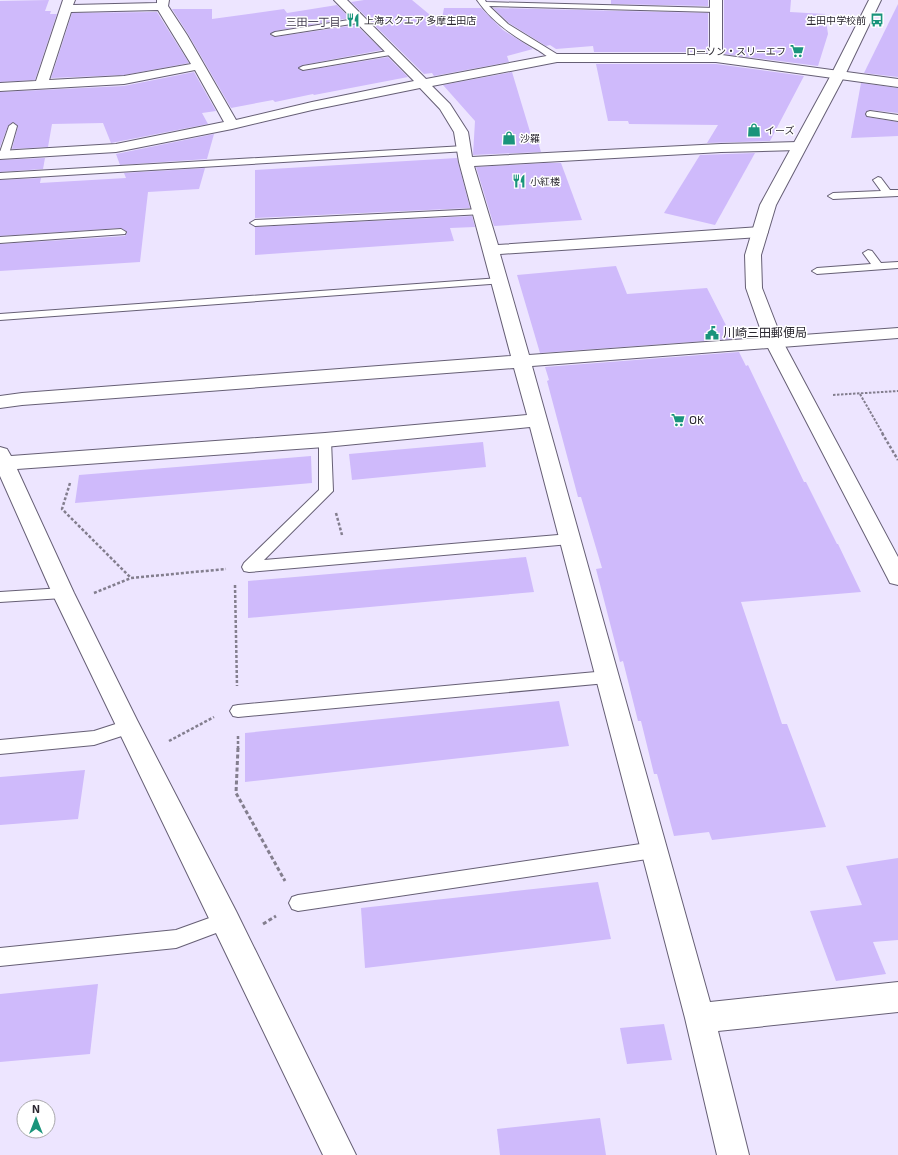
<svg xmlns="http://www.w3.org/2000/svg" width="898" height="1155" font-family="'Exo 2','Noto Sans JP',sans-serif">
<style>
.building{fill:#cfbafb}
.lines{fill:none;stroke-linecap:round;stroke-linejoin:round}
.lane-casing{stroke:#665f75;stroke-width:2}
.street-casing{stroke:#665f75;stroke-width:2}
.secondary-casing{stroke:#665f75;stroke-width:2}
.path-far2{stroke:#837e8e;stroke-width:2;stroke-dasharray:2.5 1.5;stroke-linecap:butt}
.path-far1{stroke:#837e8e;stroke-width:2.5;stroke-dasharray:3 2;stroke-linecap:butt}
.path{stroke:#837e8e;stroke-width:3;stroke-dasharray:4 2.5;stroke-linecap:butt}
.lane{fill:#fff;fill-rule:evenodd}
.street{fill:#fff;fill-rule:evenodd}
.secondary{fill:#fff;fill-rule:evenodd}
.labels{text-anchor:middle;stroke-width:3;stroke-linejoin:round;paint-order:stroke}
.far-poi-label{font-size:10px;fill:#2a2730;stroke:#fff;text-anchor:start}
.far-neighbourhood-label{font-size:11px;fill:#413b4f;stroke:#fff}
.poi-label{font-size:12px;fill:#2a2730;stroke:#fff;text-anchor:start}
</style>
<rect width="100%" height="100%" fill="#ede5ff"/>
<g class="building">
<polygon points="49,0 45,11 51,11 50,14 57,14 35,80 0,82 0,1"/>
<polygon points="364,0 412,0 441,24 444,8 481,8 503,30 533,49 507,56 509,62 434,76 432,73 424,74 351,2"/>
<polygon points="611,0 708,0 708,6 611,4"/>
<polygon points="724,0 791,0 790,12 825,14 828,34 818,66 724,54"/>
<polygon points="898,4 898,77 864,73"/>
<polygon points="337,5 350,18 275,31 270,35 275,37 356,25 382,50 303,65 298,69 303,71 388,57 408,77 314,95 313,94 275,102 273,100 231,108 188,34 172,9 212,9 212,19 284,9 287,13"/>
<polygon points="493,8 708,13 708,52 594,52 593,46 556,49 550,45 546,46 509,23"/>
<polygon points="157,12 189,63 124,75 51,78 72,13"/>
<polygon points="596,64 716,64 804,76 770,141 707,143 718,125 629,124 628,121 608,121"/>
<polygon points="194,72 216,111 202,113 208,124 111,143 103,123 52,124 48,147 12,149 18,126 13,122 8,126 0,147 0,92 124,86"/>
<polygon points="512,72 531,135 536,135 541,152 473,155 475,121 443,85"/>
<polygon points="861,83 898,88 898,113 870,110 867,111 865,113 867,117 898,122 898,136 851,138"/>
<polygon points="214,134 207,159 120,165 116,154"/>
<polygon points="755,153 715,225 664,213 700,155"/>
<polygon points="45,158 43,169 0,172 0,160"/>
<polygon points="457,158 470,208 255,218 255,170"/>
<polygon points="545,163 561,163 582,220 494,226 476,167"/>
<polygon points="205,168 199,189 148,192 140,262 0,271 0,244 125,236 127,232 121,228 0,236 0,180 41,178 40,183 126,178 124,173"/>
<polygon points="472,216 475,227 450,228 454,241 255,255 255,227"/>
<polygon points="616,266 627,294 707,288 733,339 540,353 517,275"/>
<polygon points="739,352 746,366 748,365 804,482 806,482 837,544 838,544 861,592 741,602 782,724 787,724 826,827 712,840 709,832 674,836 657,774 654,774 641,721 638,721 623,661 620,662 596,569 602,568 581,497 578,497 547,381 549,380 545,367"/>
<polygon points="483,442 486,467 352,480 349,454"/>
<polygon points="311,456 312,483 75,503 79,475"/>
<polygon points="526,557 534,592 248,618 248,581"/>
<polygon points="559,701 569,746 245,782 245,733"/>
<polygon points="85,770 78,819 0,825 0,777"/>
<polygon points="898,858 898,940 873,942 886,974 836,981 810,911 862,905 846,866"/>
<polygon points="598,882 611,939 365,968 361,908"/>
<polygon points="98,984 90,1054 0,1062 0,994"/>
<polygon points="664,1024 672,1060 627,1064 620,1028"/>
<polygon points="600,1118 606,1155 500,1155 497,1129"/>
</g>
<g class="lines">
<g class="lane-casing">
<g id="lane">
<path d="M477,0H485L486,2L716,8L720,10L716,12L489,6L508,24L560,56L561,58L557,60C550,59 544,54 538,50C514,37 492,22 477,0Z"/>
<polygon points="361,18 365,20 364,22 275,36 271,34 275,32"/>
<polygon points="393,50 396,50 396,54 303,70 299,68 303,66"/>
<polygon points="870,111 898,115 898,121 867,116 866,114 867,112"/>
<polygon points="13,123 17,126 9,154 7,156 1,156 0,152 9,126"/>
<polygon points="464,146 467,147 469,149 467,151 0,179 0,173"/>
<polygon points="878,177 881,178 890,190 898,190 898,196 833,199 828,196 833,193 881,191 873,180"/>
<polygon points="480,209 485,212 483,214 255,226 250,223 255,220"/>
<polygon points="121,229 126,232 125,234 0,243 0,237"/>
<polygon points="868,250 872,251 881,263 898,262 898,268 817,274 812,271 817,268 871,264 863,253"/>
<polygon points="500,278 504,279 505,281 504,283 0,320 0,314"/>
<polygon points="325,436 329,437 331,440 333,491 264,560 570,534 575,535 577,539 575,543 570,544 249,572 244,571 242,567 244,563 319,490 319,440 321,437"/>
<polygon points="63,588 68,589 70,593 68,597 63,598 0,602 0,592"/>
<polygon points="607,671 612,673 615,677 612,681 607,683 238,717 233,716 230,711 233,706 238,705"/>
<polygon points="128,720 134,722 136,727 134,732 94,745 0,754 0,740 94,731"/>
<polygon points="654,842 660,844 663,850 660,856 654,858 298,911 292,909 289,903 292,897 298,895"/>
<polygon points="226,912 232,915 235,921 232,927 176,948 0,966 0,948 176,930"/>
</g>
</g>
<g class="street-casing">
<path id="street" d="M63,0H75L73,5L157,3V0H169L168,6L187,35L236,120L312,102L414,81L334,0H347L426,79L557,54H710V0H722V55L898,79V87L716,62H557L432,86L450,104L468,132L472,157L721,144L798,142L803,143L805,146L803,149L798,150L721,152L474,166L498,245L760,227L766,229L768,232L766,235L760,237L500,254L529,355L898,328V338L532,366L710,1002L898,982V1012L718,1031L749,1155H717L685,1018L530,427L325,447L17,469L74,593L137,720L236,911L356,1155H323L52,593L0,476V447L7,449L11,456L325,433L527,415L514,368L22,405L0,408V396L22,393L511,356L459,162L454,132L440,109L420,88L312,110L232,129L116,152L0,159V151L116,144L224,122L195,70L124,84L0,91V83L36,81ZM158,10L191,64L124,76L49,80L71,12Z"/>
</g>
<g class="secondary-casing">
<polygon id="secondary" points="869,0 881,0 845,75 776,205 761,255 762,288 783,342 898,557 898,585 890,583 887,577 765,342 746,288 745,255 760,205 831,75"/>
</g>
<g class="path-far2">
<polyline points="860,394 883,434"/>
<polyline points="833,395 898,391"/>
</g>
<g class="path-far1">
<polyline points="882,433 898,460"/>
<polyline points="70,483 62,509 131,578"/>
<polyline points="336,513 342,535"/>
<polyline points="235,585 237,686"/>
<polyline points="94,593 131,578 226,569"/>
<polyline points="169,741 214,717"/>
<polyline points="238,749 238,735"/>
</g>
<g class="path">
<polyline points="238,748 236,793 285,881"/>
<polyline points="263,924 276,916"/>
</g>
<use href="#lane" class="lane"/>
<use href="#street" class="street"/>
<use href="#secondary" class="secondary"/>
</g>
<defs>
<g id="restaurant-bare" transform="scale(1.08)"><path d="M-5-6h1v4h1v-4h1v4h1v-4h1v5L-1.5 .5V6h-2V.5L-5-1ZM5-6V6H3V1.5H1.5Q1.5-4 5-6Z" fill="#1a947b" stroke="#fff" stroke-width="2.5" paint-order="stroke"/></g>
<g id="bus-bare" transform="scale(1.08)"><path d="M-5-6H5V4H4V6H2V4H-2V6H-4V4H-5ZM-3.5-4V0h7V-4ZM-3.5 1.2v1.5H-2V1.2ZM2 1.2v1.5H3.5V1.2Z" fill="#1a947b" stroke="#fff" stroke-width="2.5" paint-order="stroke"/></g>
<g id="supermarket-bare" transform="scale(1.08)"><path d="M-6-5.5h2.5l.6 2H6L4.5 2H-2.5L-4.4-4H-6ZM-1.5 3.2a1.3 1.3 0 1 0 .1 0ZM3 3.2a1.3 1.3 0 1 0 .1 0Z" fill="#1a947b" stroke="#fff" stroke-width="2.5" paint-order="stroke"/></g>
<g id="shop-bare" transform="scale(1.08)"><path d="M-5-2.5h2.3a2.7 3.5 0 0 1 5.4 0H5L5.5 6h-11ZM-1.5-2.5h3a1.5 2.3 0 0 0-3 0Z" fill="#1a947b" stroke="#fff" stroke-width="2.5" paint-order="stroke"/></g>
<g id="civic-bare" transform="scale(1.08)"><path d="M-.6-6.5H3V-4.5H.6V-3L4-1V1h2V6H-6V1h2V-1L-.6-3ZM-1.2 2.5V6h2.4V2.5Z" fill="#1a947b" stroke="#fff" stroke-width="2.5" paint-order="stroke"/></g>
</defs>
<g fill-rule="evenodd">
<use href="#restaurant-bare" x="353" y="20"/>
<use href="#bus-bare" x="877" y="20"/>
<use href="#supermarket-bare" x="797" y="51"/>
<use href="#shop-bare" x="754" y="130"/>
<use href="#shop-bare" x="509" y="138"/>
<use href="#restaurant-bare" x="519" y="181"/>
<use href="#civic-bare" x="712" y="333"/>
<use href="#supermarket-bare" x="678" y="420"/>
</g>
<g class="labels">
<g class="far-poi-label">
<text x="364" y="24">上海スクエア 多摩生田店</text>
<text x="866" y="24" text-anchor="end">生田中学校前</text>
<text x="786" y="55" text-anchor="end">ローソン・スリーエフ</text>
<text x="765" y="134">イーズ</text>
<text x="520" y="142">沙羅</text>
<text x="530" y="185">小紅楼</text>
</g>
<g class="far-neighbourhood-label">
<text x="313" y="26">三田一丁目</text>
</g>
<g class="poi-label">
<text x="723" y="337">川崎三田郵便局</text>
<text x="689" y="424">OK</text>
</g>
</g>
<g transform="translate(36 1119)"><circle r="19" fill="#ffffff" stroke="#aaa9ac"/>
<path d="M0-3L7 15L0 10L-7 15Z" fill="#1a947b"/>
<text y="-6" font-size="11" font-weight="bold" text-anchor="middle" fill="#2a2730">N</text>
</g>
</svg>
